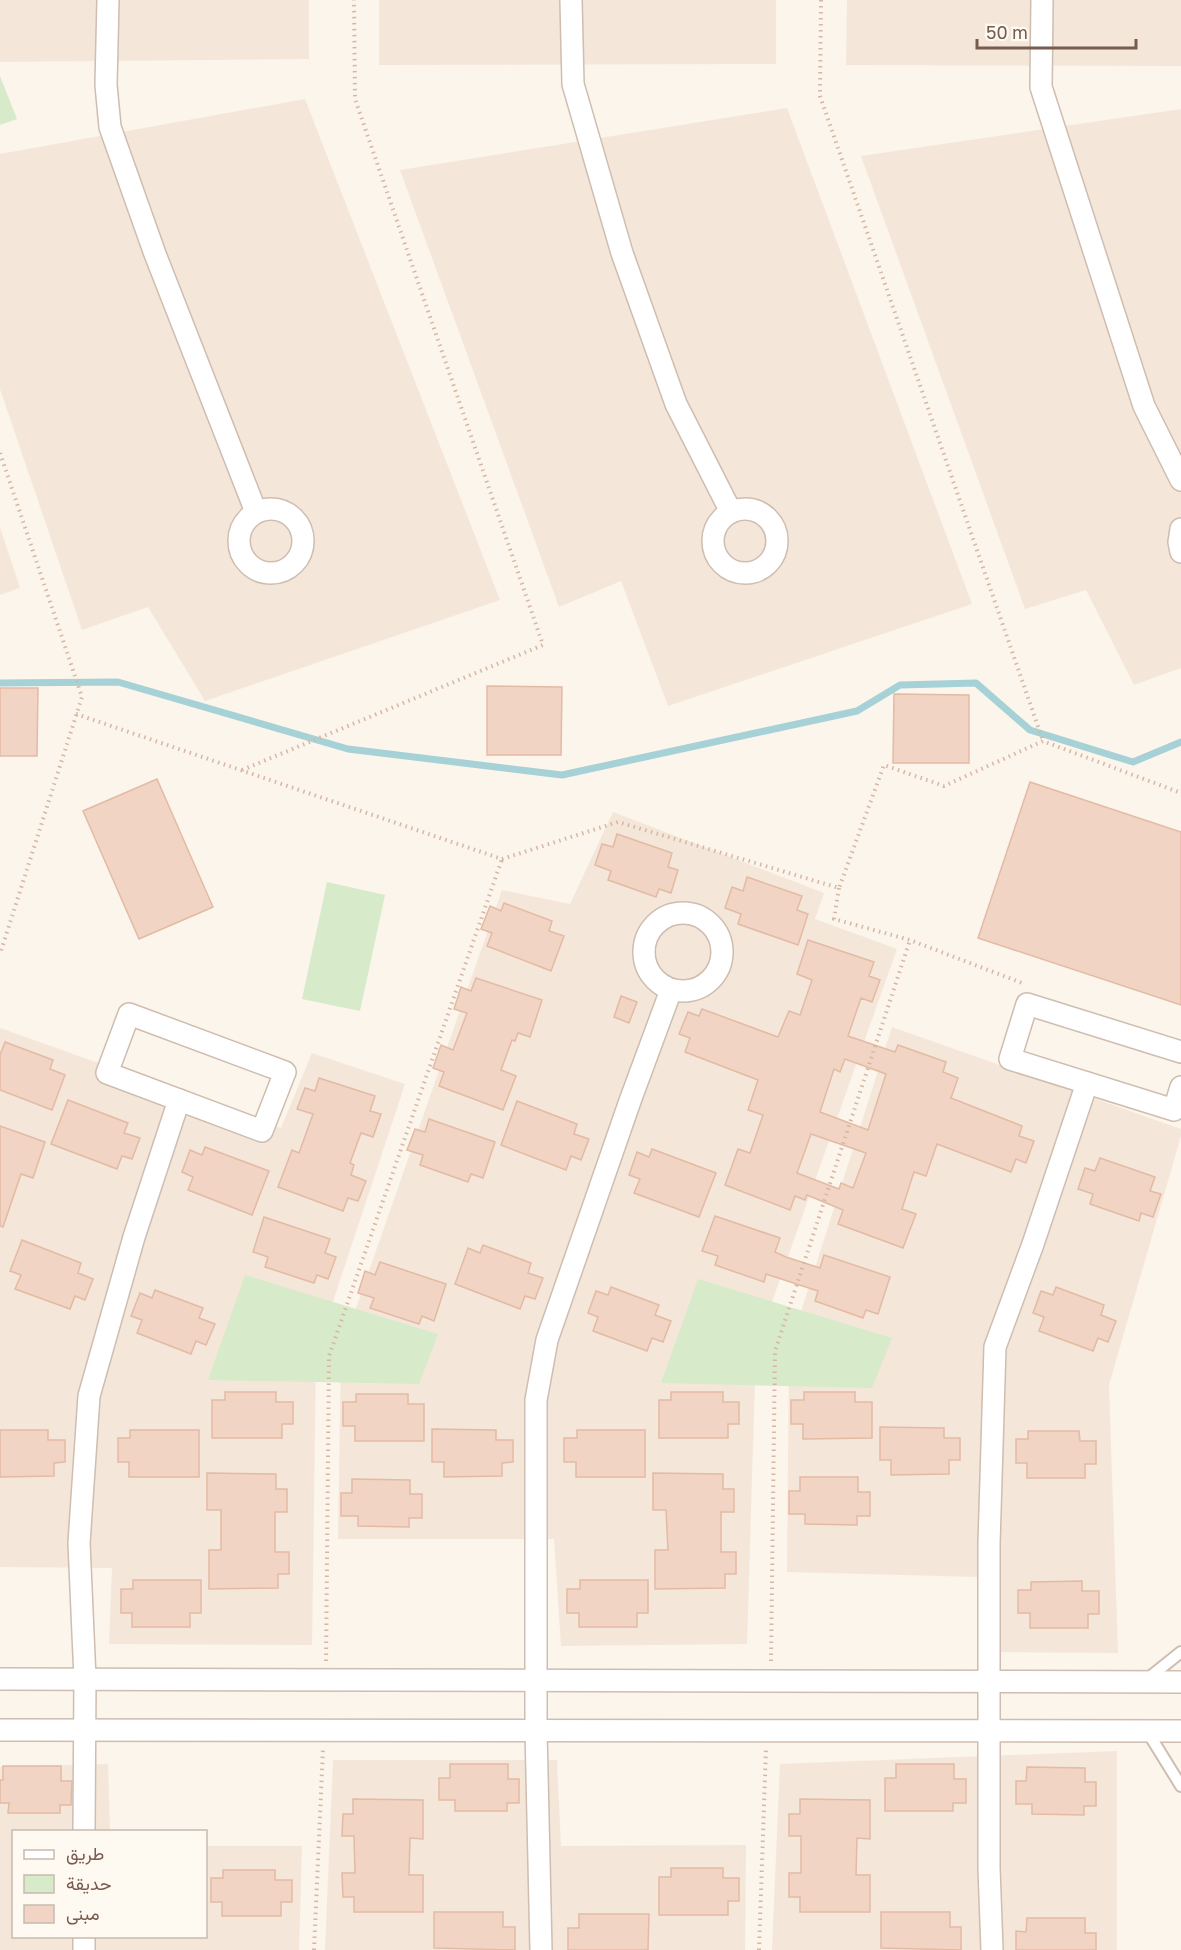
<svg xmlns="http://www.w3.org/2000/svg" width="1181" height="1950" font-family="'Golos Text',Vazirmatn,sans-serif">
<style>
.residential{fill:#f4e7d9}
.green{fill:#d7eac9}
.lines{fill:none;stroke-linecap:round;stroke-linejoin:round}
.stream{stroke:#a5d1d7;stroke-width:7}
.building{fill:#f1d4c3;stroke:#e3baa4;stroke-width:1.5;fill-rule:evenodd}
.lane-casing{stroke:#cebdb0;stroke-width:14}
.street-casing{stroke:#cebdb0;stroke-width:24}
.path{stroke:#d6b7a5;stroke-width:4;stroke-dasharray:1.5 4.5;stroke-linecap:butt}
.lane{stroke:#fff;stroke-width:10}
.street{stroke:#fff;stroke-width:21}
</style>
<rect width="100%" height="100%" fill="#fcf5eb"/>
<g class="residential">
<polygon points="0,0 309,0 309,59 0,62"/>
<polygon points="379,0 776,0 776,64 379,65"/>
<polygon points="847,0 1181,0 1181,66 846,65"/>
<polygon points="305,99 500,600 205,701 148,607 82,630 0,389 0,154"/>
<polygon points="787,108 972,604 668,706 621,581 559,607 400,170"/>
<polygon points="1181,109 1181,668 1134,685 1086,590 1025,609 861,156"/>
<polygon points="0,527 20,588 0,595"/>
<polygon points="613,812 824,893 815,919 897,949 756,1347 747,1644 561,1646 554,1539 338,1539 341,1351 502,890 570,904"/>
<polygon points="892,1027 1181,1129 1181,1136 1109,1385 1118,1653 977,1652 978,1577 787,1572 789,1349"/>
<polygon points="0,1028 281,1128 312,1053 405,1084 316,1353 312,1645 109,1644 112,1568 0,1567"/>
<polygon points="1117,1751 1117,1950 772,1950 780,1764"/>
<polygon points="333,1760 557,1760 561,1846 746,1845 745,1950 325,1950"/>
<polygon points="108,1764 110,1831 14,1832 14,1936 206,1936 206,1846 302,1846 299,1950 0,1950 0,1767"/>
</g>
<g class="green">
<polygon points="0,76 17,119 0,125"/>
<polygon points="327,882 385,895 360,1011 302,999"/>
<polygon points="245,1275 438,1334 419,1384 208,1380"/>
<polygon points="698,1279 892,1338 872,1388 661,1383"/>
</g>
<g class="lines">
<polyline class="stream" points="0,683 118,682 348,749 562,775 857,711 900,685 976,683 1030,730 1133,762 1181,742"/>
</g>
<g class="building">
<polygon points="487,686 562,687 561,755 487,755"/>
<polygon points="0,688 38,688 37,756 0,756"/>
<polygon points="894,694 969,695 969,763 893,763"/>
<polygon points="157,779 213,907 139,939 83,811"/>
<polygon points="1030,782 1181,832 1181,1005 978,938"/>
<polygon points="617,834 672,853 668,867 678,870 671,893 659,889 656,897 608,880 611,871 595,865 602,844 613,847"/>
<polygon points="747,877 802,896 797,910 808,914 798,945 738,924 741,914 725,908 732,887 743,891"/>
<polygon points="504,903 552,921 549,931 564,936 551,971 487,946 492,933 481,929 490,906 501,911"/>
<path d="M808,940L874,962L869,976L880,980L872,1002L861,998L848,1036L895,1052L898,1045L946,1062L943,1072L958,1078L951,1098L1022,1126L1019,1136L1034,1141L1026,1163L1016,1159L1011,1172L937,1144L926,1176L914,1172L902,1209L916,1214L903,1248L838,1224L843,1210L807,1195L805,1200L795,1196L790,1210L725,1185L738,1149L750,1153L763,1115L748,1110L758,1080L685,1052L690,1038L679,1034L688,1012L699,1016L702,1009L778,1037L789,1011L800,1015L812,980L797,974ZM845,1059L886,1074L868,1130L820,1112L834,1069L840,1072ZM811,1134L866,1153L853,1188L841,1183L839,1189L797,1173Z"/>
<polygon points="476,978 542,1000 530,1037 518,1033 515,1041 512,1040 501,1070 516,1076 503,1110 439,1086 444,1072 433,1068 441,1045 453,1050 467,1013 454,1009 461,987 471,991"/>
<polygon points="621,996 637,1002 629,1023 614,1017"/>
<polygon points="5,1042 53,1060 50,1069 65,1075 52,1110 0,1090 0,1055"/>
<polygon points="319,1078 375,1096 370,1111 381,1114 373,1137 361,1133 350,1163 354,1165 351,1175 366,1181 358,1201 348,1198 343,1211 278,1187 292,1150 299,1153 313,1114 297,1109 305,1088 315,1091"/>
<polygon points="68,1100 128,1123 124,1133 140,1138 132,1159 122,1156 117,1169 51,1144"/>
<polygon points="517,1101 577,1124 574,1134 589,1139 581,1160 571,1156 566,1170 501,1145"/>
<polygon points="429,1119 495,1142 483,1178 471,1174 468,1182 420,1165 423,1155 407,1150 415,1129 425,1132"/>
<polygon points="0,1126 45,1142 33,1178 21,1174 3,1227 0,1226"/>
<polygon points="205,1147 269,1171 252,1215 188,1190 193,1177 182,1172 190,1150 202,1155"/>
<polygon points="652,1149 716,1173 699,1217 634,1193 640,1179 629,1175 637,1152 649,1157"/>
<polygon points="1100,1158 1155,1177 1150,1191 1161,1194 1153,1217 1141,1213 1139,1221 1090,1204 1093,1194 1078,1189 1085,1168 1095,1171"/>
<polygon points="715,1216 780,1238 775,1252 786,1257 820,1268 824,1255 890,1277 878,1314 866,1310 863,1318 815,1301 818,1291 766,1274 764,1282 715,1265 718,1256 702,1251"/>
<polygon points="264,1217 330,1239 325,1253 336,1257 328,1279 317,1275 314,1283 265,1267 268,1257 253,1252"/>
<polygon points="22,1240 81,1263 78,1273 93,1279 85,1300 75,1296 70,1309 15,1289 21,1275 10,1271"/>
<polygon points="483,1245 531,1263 528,1273 543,1278 535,1299 525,1296 520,1309 455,1284 468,1248 480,1253"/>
<polygon points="380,1262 446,1284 434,1321 422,1316 419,1324 370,1308 374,1298 358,1293 365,1271 375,1275"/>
<polygon points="611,1287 659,1305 655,1315 671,1321 663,1342 652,1338 647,1351 593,1331 598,1317 588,1313 596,1291 608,1295"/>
<polygon points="1056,1287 1104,1305 1101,1315 1116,1321 1108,1342 1098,1338 1093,1351 1039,1331 1044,1317 1033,1313 1041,1291 1053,1295"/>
<polygon points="155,1290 203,1308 199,1318 215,1324 206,1345 196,1341 191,1354 137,1333 142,1320 131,1316 140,1293 152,1298"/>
<polygon points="225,1392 276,1392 276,1402 293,1402 293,1424 282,1424 282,1438 212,1438 212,1400 225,1400"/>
<polygon points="671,1392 723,1392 723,1402 739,1402 739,1424 728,1424 728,1438 659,1438 659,1400 671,1400"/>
<polygon points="804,1392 855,1392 855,1402 872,1402 872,1438 803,1439 803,1424 791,1424 791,1400 804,1400"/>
<polygon points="356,1394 408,1394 408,1404 424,1404 424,1441 355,1441 355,1426 343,1426 343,1402 356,1402"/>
<polygon points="880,1427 944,1428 944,1438 960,1438 960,1460 949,1460 949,1474 891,1475 891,1460 880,1460"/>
<polygon points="432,1429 496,1430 496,1440 513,1440 513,1462 502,1463 502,1476 444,1477 444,1462 432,1462"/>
<polygon points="0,1430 48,1430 48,1440 65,1440 65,1462 54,1463 54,1476 0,1477"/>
<polygon points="130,1430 199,1430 199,1477 129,1477 129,1462 118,1462 118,1438 130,1438"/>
<polygon points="577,1430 645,1430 645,1477 576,1477 576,1462 564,1462 564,1438 577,1438"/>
<polygon points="1028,1431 1079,1431 1080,1441 1096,1441 1096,1464 1085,1464 1085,1478 1027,1478 1027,1463 1016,1463 1016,1439 1028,1439"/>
<polygon points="207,1473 276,1474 276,1489 287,1489 287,1512 275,1512 275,1552 289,1552 289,1574 278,1574 278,1588 209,1589 209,1550 221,1550 221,1510 207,1510"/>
<polygon points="653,1473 723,1474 723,1489 734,1489 734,1512 721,1512 721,1552 736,1552 736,1574 725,1574 725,1588 655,1589 655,1550 668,1550 666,1510 653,1510"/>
<polygon points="800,1477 858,1477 858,1492 870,1492 870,1516 857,1516 857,1525 805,1524 805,1514 789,1514 789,1491 800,1491"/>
<polygon points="352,1479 410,1480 410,1494 422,1494 422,1518 409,1518 409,1527 358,1526 358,1516 341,1516 341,1493 352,1493"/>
<polygon points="133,1580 201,1580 201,1613 190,1613 190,1627 132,1627 132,1613 121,1613 121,1589 133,1589"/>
<polygon points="580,1580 648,1580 648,1613 637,1613 637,1627 579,1627 579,1613 567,1613 567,1589 580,1589"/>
<polygon points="1082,1581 1082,1591 1099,1591 1099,1614 1088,1614 1088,1628 1030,1628 1030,1613 1018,1613 1018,1590 1031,1590 1031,1582"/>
<polygon points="450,1764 508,1764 508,1779 519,1779 519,1803 507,1803 507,1811 455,1811 455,1800 439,1800 439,1778 450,1778"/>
<polygon points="896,1764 954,1764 954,1779 966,1779 966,1803 953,1803 953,1811 885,1811 885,1778 896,1778"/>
<polygon points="3,1766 61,1766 61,1781 72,1781 71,1805 60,1805 60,1813 8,1813 9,1803 0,1803 0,1780 3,1780"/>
<polygon points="1027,1767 1085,1768 1085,1782 1096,1782 1096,1806 1084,1806 1084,1815 1032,1814 1032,1804 1016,1804 1016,1781 1026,1781"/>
<polygon points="353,1799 423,1800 423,1839 410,1838 409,1875 423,1875 423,1912 354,1912 354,1897 343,1897 342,1873 355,1873 354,1836 342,1836 343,1814 353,1814"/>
<polygon points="800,1799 870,1800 870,1839 857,1838 856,1875 870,1875 870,1912 800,1912 800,1897 789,1897 789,1873 801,1873 801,1836 789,1836 789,1814 800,1814"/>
<polygon points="671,1868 723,1868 723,1878 739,1878 739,1901 728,1901 728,1915 659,1915 659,1877 671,1877"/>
<polygon points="223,1870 275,1870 275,1880 292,1880 292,1902 281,1902 281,1916 222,1916 222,1902 211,1902 211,1878 223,1878"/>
<polygon points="434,1912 503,1912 503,1927 515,1927 515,1950 434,1948"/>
<polygon points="881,1912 950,1912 950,1927 961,1927 961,1950 881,1948"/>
<polygon points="579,1914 649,1914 648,1950 568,1950 568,1928 579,1928"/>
<polygon points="1027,1918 1085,1918 1085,1933 1096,1933 1096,1950 1016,1950 1016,1931 1026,1932"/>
</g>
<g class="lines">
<g class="lane-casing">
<g id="lane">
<polyline points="1146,1680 1181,1652"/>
<polyline points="1147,1731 1181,1786"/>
</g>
</g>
<g class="street-casing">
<g id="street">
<polyline points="108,0 106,85 110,127 155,254 256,512"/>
<polyline points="571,0 573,84 622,253 676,404 731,512"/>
<polyline points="1042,0 1041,87 1144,406 1181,480"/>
<circle cx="271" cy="541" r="32"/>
<circle cx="745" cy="541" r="32"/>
<polyline points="1181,529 1179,542 1181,552"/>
<circle cx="683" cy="952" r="39"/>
<polygon points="129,1014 285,1072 262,1131 107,1073"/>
<polyline points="1181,1052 1027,1004 1010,1059 1174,1110 1181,1087"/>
<polyline points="0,1679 1181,1682"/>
<polyline points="0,1730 1181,1731"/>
<polyline points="84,1832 85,1679 79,1543 89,1396 134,1237 179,1100"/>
<polyline points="84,1936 84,1950"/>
<polyline points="541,1950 536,1730 536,1400 547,1340 630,1101 671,990"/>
<polyline points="992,1950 989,1868 989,1544 995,1347 1033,1244 1087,1083"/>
</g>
</g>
<g class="path">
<polyline points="821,0 820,96 1043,741"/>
<polyline points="0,453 82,697 0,954"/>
<polyline points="76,714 502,859 618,822 839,888 884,765 944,786 1043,741 1181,793"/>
<polyline points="242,770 543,645 355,99 354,0"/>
<polyline points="839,888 834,919 910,940 1022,983"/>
<polyline points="326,1661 329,1356 502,859"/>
<polyline points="771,1661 775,1351 910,940"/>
<polyline points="314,1950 323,1749"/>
<polyline points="759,1950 766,1749"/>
</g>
<use href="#lane" class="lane"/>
<use href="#street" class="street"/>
</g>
<rect x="12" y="1830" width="195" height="108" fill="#fef9f1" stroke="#c8bab0" stroke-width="1.5"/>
<rect x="24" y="1850" width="30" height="9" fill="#ffffff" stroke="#c8bab0" stroke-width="1.5"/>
<text x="66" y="1860" font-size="18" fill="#775b4e">طريق</text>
<rect x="24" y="1875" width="30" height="18" fill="#d7eac9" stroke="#c8bab0" stroke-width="1.5"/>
<text x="66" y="1890" font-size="18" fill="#775b4e">حديقة</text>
<rect x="24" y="1905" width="30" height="18" fill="#f1d4c3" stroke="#c8bab0" stroke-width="1.5"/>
<text x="66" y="1920" font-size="18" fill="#775b4e">مبنى</text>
<path d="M977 39v9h159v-9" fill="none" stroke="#775b4e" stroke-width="3"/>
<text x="986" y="39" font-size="18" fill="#775b4e" stroke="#fef9f1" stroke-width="4.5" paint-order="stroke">50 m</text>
</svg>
